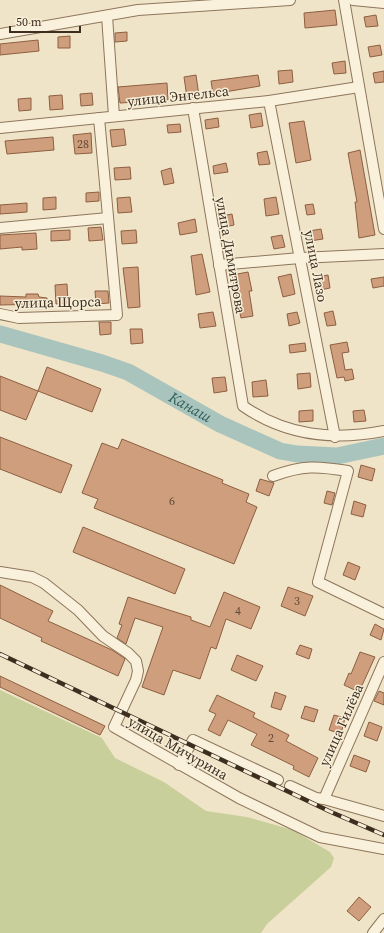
<svg xmlns="http://www.w3.org/2000/svg" width="384" height="933" font-family="'Source Serif 4',serif">
<style>
.green{fill:#c9cf9b}
.lines{fill:none;stroke-linecap:round;stroke-linejoin:round}
.river{stroke:#a9c4bc;stroke-width:17}
.building{fill:#cf9f7d;stroke:#8d5f41}
.minor-casing{stroke:#8d765c;stroke-width:12}
.minor{stroke:#faf1dc;stroke-width:10}
.rail-casing{stroke:#3d2e20;stroke-width:4.5}
.rail{stroke:#f7eed8;stroke-width:3;stroke-dasharray:9;stroke-linecap:butt}
.labels{text-anchor:middle;stroke-width:3;stroke-linejoin:round;paint-order:stroke}
.number-label{font-size:12px;fill:#624a37}
.street-label{font-size:14px;fill:#3d2e20;stroke:#f7eed8}
.water-label{font-size:15px;font-style:italic;fill:#2f5d5a;stroke:#f7eed8}
</style>
<rect width="100%" height="100%" fill="#f0e4c8"/>
<polygon class="green" points="0,690 102,738 115,758 164,782 206,811 247,817 293,830 330,852 334,858 331,867 267,924 261,933 0,933"/>
<g class="lines">
<path class="river" id="s1" d="M0,334L102,363L128,372L220,424L280,451L297,454L337,456L384,446"/>
</g>
<g class="building">
<polygon points="335,10 337,25 305,28 304,13"/>
<polygon points="376,15 378,26 366,27 364,17"/>
<polygon points="127,32 127,41 115,42 115,33"/>
<polygon points="70,36 70,48 58,48 58,37"/>
<polygon points="38,40 39,51 0,55 0,44"/>
<polygon points="380,45 382,55 370,57 368,47"/>
<polygon points="345,61 346,73 334,74 332,63"/>
<polygon points="292,70 293,82 279,84 278,71"/>
<polygon points="384,71 384,82 375,83 373,73"/>
<polygon points="196,75 199,96 187,98 184,77"/>
<polygon points="258,75 260,86 213,94 211,81"/>
<polygon points="167,83 168,100 120,103 118,87"/>
<polygon points="92,93 93,105 81,106 80,94"/>
<polygon points="62,95 63,109 50,110 49,96"/>
<polygon points="31,98 31,110 19,111 18,99"/>
<polygon points="261,113 263,126 251,128 249,115"/>
<polygon points="218,118 219,127 206,129 205,120"/>
<polygon points="304,121 311,160 296,163 289,123"/>
<polygon points="180,124 181,132 168,133 167,125"/>
<polygon points="124,129 126,145 112,147 110,130"/>
<polygon points="91,133 92,153 75,154 73,135"/>
<polygon points="53,137 54,150 7,154 5,141"/>
<polygon points="360,150 375,235 359,238 355,202 357,202 348,153"/>
<polygon points="267,151 270,164 259,165 257,153"/>
<polygon points="226,163 228,172 214,174 213,166"/>
<polygon points="130,167 131,179 115,180 114,168"/>
<polygon points="171,168 174,183 164,185 161,171"/>
<polygon points="99,192 99,201 86,202 86,193"/>
<polygon points="56,197 56,209 43,210 43,198"/>
<polygon points="130,197 132,212 118,213 117,198"/>
<polygon points="276,197 279,214 266,216 264,199"/>
<polygon points="27,203 27,212 0,214 0,205"/>
<polygon points="313,204 315,214 307,215 305,205"/>
<polygon points="232,214 234,225 225,227 222,216"/>
<polygon points="195,219 197,232 180,235 178,223"/>
<polygon points="101,227 103,240 89,241 88,228"/>
<polygon points="321,229 323,239 310,241 309,231"/>
<polygon points="70,230 70,240 51,241 51,231"/>
<polygon points="136,230 137,243 122,244 121,231"/>
<polygon points="36,233 37,249 22,250 22,247 0,249 0,235"/>
<polygon points="282,235 285,247 274,249 271,237"/>
<polygon points="202,254 210,292 196,295 191,256"/>
<polygon points="138,267 140,307 128,308 123,268"/>
<polygon points="248,272 252,291 249,291 253,316 241,318 232,275"/>
<polygon points="291,274 295,294 283,297 278,277"/>
<polygon points="328,275 330,288 320,290 318,277"/>
<polygon points="384,277 384,286 373,288 371,279"/>
<polygon points="67,284 68,303 56,304 55,285"/>
<polygon points="95,291 108,291 109,303 96,304"/>
<polygon points="26,294 38,294 39,297 47,298 47,304 0,305 0,296 26,297"/>
<polygon points="333,311 336,325 327,326 324,313"/>
<polygon points="213,312 216,326 200,328 198,314"/>
<polygon points="297,312 300,323 289,326 287,314"/>
<polygon points="99,322 111,322 111,334 100,335"/>
<polygon points="130,329 142,329 143,343 131,344"/>
<polygon points="347,342 349,352 342,353 345,370 352,369 354,379 345,381 344,377 337,378 330,345"/>
<polygon points="305,343 306,351 290,353 289,345"/>
<polygon points="47,367 101,389 92,412 38,391"/>
<polygon points="310,373 311,387 298,389 297,374"/>
<polygon points="0,376 38,391 26,420 0,410"/>
<polygon points="225,377 227,391 214,393 212,378"/>
<polygon points="266,380 268,396 253,397 252,382"/>
<polygon points="313,410 313,421 299,422 299,411"/>
<polygon points="364,410 366,421 354,422 353,411"/>
<polygon points="0,437 72,465 61,493 0,469"/>
<polygon points="122,439 223,480 222,483 249,494 246,502 257,507 234,564 94,508 98,499 82,493 102,443 118,449"/>
<polygon points="361,465 375,469 372,481 358,477"/>
<polygon points="260,479 274,483 269,496 256,491"/>
<polygon points="327,491 335,493 332,505 324,503"/>
<polygon points="354,501 366,505 363,517 351,514"/>
<polygon points="83,527 185,569 175,594 73,552"/>
<polygon points="348,562 360,567 355,580 343,575"/>
<polygon points="0,585 53,611 48,621 112,650 124,658 125,659 118,676 41,641 42,638 0,618"/>
<polygon points="288,587 313,596 305,616 281,606"/>
<polygon points="224,592 260,607 251,629 226,619 216,649 211,647 200,679 173,670 164,695 142,687 163,627 135,618 126,644 117,638 122,625 119,624 128,597 191,617 191,620 210,627"/>
<polygon points="375,624 384,629 381,640 370,635"/>
<polygon points="300,645 312,649 309,659 296,654"/>
<polygon points="360,652 375,657 359,692 344,685 349,673 351,674"/>
<polygon points="237,655 263,666 256,681 231,670"/>
<polygon points="0,676 105,726 100,735 0,687"/>
<polygon points="379,691 384,693 384,705 374,701"/>
<polygon points="275,692 286,696 281,710 271,707"/>
<polygon points="217,695 255,713 253,717 289,735 286,741 318,758 309,777 293,769 294,766 251,745 257,734 228,720 220,736 208,730 216,714 209,711"/>
<polygon points="305,706 318,710 314,722 301,718"/>
<polygon points="334,715 345,718 341,734 329,730"/>
<polygon points="369,722 382,727 377,741 364,736"/>
<polygon points="354,755 370,761 366,772 350,766"/>
<polygon points="359,897 371,907 359,921 347,911"/>
</g>
<g class="lines">
<g class="minor-casing">
<g id="minor">
<polyline points="344,0 384,229"/>
<polyline points="353,0 384,3"/>
<polyline points="107,16 114,116"/>
<polyline points="0,34 138,10 290,0"/>
<polyline points="269,101 335,437"/>
<path d="M193,108L243,406C286,436 333,441 384,431"/>
<polyline points="0,128 269,101 359,87"/>
<polyline points="0,228 108,218"/>
<polyline points="219,265 300,258 384,254"/>
<polyline points="0,314 19,318 117,315 99,118"/>
<path d="M273,476C303,465 317,466 348,471L318,582L384,614"/>
<polyline points="0,572 32,577 44,583 78,610 103,636 128,653 136,661 138,671 136,680 114,727 239,798 320,837 384,849"/>
<polyline points="179,765 193,740 278,780"/>
<polyline points="290,786 316,798 324,799 384,816"/>
<polyline points="324,799 384,662"/>
<polyline points="373,933 384,919"/>
</g>
</g>
<use href="#minor" class="minor"/>
<g class="rail-casing">
<polyline id="rail" points="0,654 331,812 384,835"/>
</g>
<use href="#rail" class="rail"/>
</g>
<g class="labels">
<g class="number-label">
<text x="83" y="148">28</text>
<text x="172" y="505">6</text>
<text x="297" y="605">3</text>
<text x="238" y="615">4</text>
<text x="271" y="742">2</text>
</g>
<g class="street-label">
<text transform="translate(178 96) rotate(-6)" y="5">улица Энгельса</text>
<text transform="translate(231 255) rotate(80)" y="5">улица Димитрова</text>
<text transform="translate(316 266) rotate(79)" y="5">улица Лазо</text>
<text transform="translate(58 302) rotate(-1)" y="5">улица Щорса</text>
<text transform="translate(341 725) rotate(-66)" y="5">улица Гилёва</text>
<text transform="translate(178 748) rotate(30)" y="5">улица Мичурина</text>
</g>
<g class="water-label">
<text dy="5" stroke="none"><textPath href="#s1" startOffset="205">Канаш</textPath></text>
</g>
</g>
<path d="M10 26v6h70v-6" fill="none" stroke="#3d2e20" stroke-width="2"/>
<text x="16" y="26" font-size="12" fill="#3d2e20" stroke="#f7eed8" stroke-width="3" paint-order="stroke">50 m</text>
</svg>
